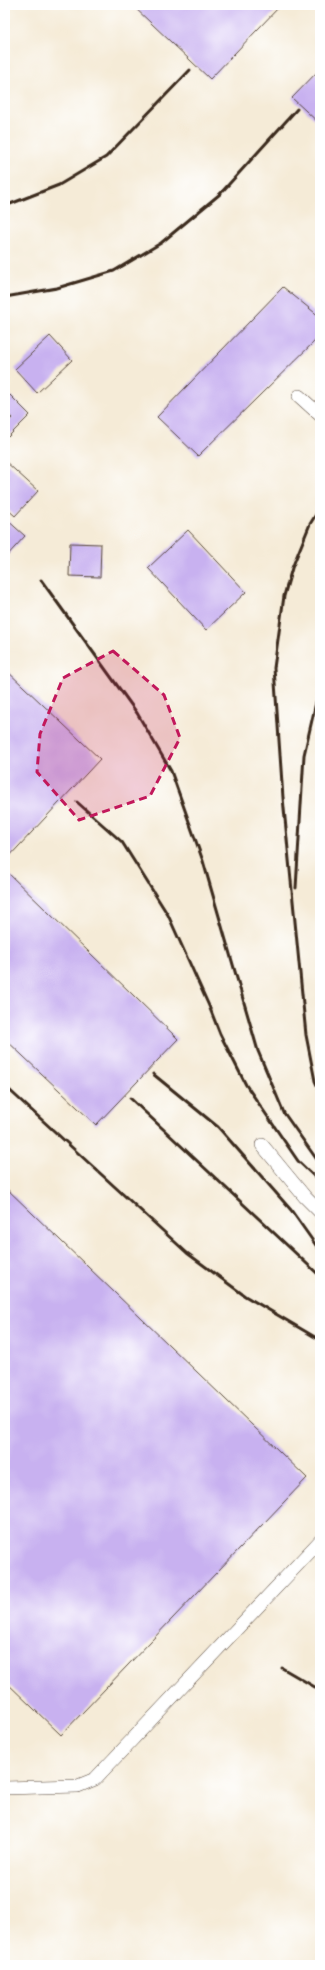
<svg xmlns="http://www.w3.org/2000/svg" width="325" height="1970" font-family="Itim,sans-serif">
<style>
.building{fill:#c8b1f0}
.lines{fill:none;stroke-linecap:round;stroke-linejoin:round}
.service-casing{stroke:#57473a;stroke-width:14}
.service{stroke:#fff;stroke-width:13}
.rail{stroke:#3b2a1e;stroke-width:3}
.marked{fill:#c2185b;fill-opacity:0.2;stroke:#c2185b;stroke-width:3;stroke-dasharray:8 5;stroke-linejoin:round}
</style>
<rect width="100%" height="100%" fill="#fff"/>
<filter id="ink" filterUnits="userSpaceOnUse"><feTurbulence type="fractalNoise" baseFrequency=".025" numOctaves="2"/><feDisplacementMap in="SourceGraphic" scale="8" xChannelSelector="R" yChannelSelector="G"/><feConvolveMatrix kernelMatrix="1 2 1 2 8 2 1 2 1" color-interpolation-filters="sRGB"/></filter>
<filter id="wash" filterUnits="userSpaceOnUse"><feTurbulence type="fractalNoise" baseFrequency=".012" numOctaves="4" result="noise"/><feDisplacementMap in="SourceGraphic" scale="16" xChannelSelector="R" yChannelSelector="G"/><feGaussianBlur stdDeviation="0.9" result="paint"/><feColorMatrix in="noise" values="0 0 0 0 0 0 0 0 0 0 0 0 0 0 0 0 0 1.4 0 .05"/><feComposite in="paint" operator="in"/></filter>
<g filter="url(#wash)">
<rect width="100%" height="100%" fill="#f5ebd7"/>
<g id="blocks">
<g class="building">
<polygon points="132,5 281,5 210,79"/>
<polygon points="320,69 320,124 292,98"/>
<polygon points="283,287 320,317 320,336 198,456 157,417"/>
<polygon points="50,336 72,360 37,393 15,369"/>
<polygon points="10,395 30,415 8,437 5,434 5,425 12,418 5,411 5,399"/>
<polygon points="5,461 38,491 15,516 5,507"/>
<polygon points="5,518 25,536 5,558"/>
<polygon points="188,530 246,592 206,630 148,568"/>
<polygon points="70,543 101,544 100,577 69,576"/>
<polygon points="5,669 100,759 5,861"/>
<polygon points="5,870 178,1039 96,1125 5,1039"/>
<polygon points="5,1187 307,1478 61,1735 5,1681"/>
</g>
</g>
</g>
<g filter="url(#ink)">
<use href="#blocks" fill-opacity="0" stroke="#57473a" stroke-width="1"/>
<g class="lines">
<g class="service-casing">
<g id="service">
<polyline points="299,396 320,415"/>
<polyline points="262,1145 305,1197 320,1212"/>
<polyline points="5,1788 78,1786 95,1779 320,1541"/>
</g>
</g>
<use href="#service" class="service"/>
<g class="rail">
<polyline points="5,206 59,185 106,157 190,70"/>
<polyline points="5,297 57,288 114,271 161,243 220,194 297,109"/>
<polyline points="320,508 310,524 292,568 284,596 274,668 283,798 306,1035 315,1081 320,1092"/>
<polyline points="41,580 137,713 171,771 203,861 258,1051 284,1113 320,1164"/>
<polyline points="77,802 122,842 168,915 209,1006 220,1034 246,1085 298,1161 320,1182"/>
<polyline points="296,888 304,755 320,685"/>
<polyline points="153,1074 218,1127 291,1210 320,1251"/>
<polyline points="5,1086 187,1253 245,1296 320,1340"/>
<polyline points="130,1098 320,1276"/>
<polyline points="282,1668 320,1690"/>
</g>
</g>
</g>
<path class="marked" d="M113,651L164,695L180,738L150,796L79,820L37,772L40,734L63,678Z"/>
<rect width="325" height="1970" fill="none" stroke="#fff" stroke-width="20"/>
</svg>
